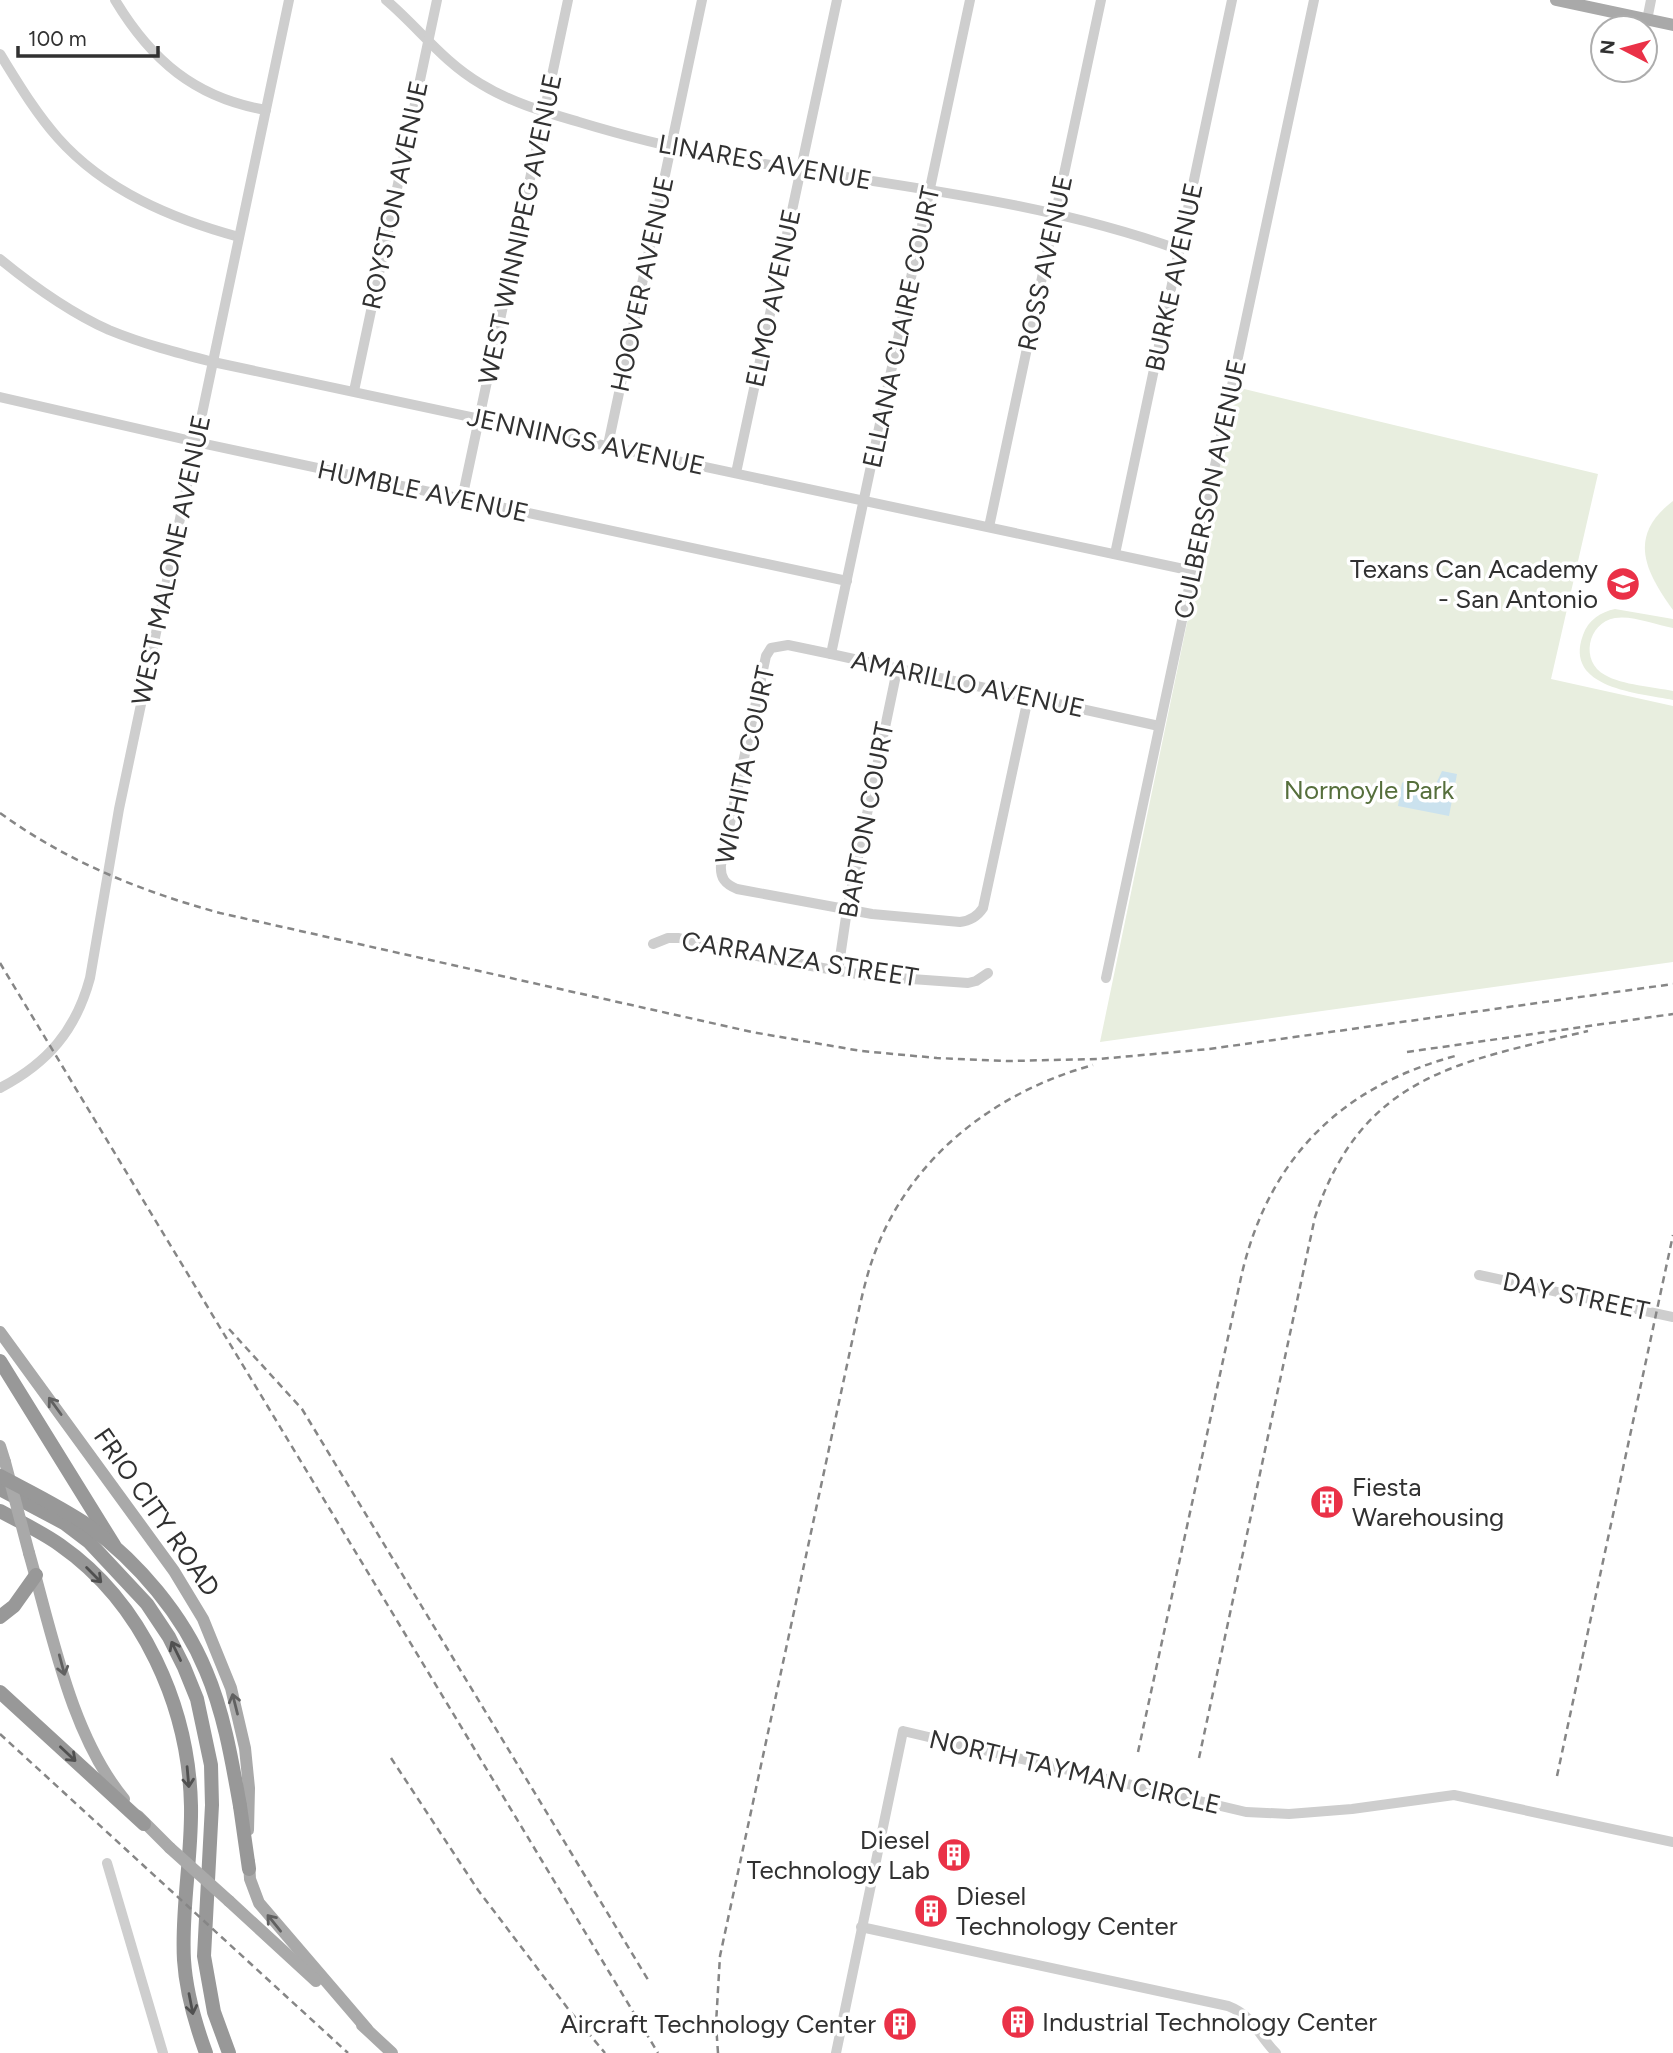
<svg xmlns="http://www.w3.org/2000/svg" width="1673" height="2053" font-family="Figtree,sans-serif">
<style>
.green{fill:#e8eedf}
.water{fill:#cbe2ee}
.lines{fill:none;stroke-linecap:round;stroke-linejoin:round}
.minor{stroke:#cecece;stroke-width:10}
.major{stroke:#a9a9a9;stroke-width:12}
.highway{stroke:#989898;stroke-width:14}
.rail{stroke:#868686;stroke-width:2.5;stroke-dasharray:7 5;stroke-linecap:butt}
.major-bridge{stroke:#a9a9a9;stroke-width:12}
.highway-bridge{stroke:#989898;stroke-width:14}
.oneway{stroke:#616161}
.oneway2{stroke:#505050}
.labels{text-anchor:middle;stroke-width:7;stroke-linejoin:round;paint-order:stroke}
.street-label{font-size:26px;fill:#313131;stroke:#fff}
.poi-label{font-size:26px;fill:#313131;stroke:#fff;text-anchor:end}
.park-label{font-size:26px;fill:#566f3c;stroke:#fff}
</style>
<rect width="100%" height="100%" fill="#fff"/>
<g class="green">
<polygon points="1236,387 1598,474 1551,679 1673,706 1673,962 1100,1042"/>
<path d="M1673,501V610C1645,571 1627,536 1673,501Z"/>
<path d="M1615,609L1673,619V628C1656,625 1632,615 1615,618C1587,623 1580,662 1605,675C1622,685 1654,687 1673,691V700C1640,693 1563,689 1583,635C1588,620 1601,612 1615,609Z"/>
</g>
<polygon class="water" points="1442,771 1457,774 1449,816 1398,806 1402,783 1406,780 1435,786"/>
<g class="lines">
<g class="minor">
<path d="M115,0C151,60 195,98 266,110"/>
<path d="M386,0C419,28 443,62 481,84C512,103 545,112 579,122C622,135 664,146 708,154C865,184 1028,195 1180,250"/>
<polyline points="1647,20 1651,0"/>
<path d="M0,54C18,83 35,112 58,138C105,191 173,219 239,237"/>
<path d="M0,259C33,286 69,312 109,330C143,344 178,353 213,362L1193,571"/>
<polyline points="354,391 437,0"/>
<polyline points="0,397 196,442 847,581"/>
<polyline points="608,445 702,0"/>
<polyline points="736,473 837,0"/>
<polyline points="462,499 568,0"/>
<polyline points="989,527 1101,0"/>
<polyline points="1115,554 1232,0"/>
<polyline points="831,654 970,0"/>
<path d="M1028,698L983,908C977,917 970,921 960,922L872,914L737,889C725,884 720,878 721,865L766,656L771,648L788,645L831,654L1159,726"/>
<polyline points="653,944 668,938 679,938 765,958 869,976 968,983 976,981 988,973"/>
<polyline points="838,971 847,910 897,670"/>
<polyline points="1106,978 1314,0"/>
<path d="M0,1088C48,1063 76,1030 90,978L119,809L289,0"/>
<polyline points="1479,1275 1673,1317"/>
<polyline points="107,1863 163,2053"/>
<path d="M861,1927L1228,2006C1254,2016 1257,2034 1276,2053"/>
<polyline points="836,2053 903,1731 1246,1812 1289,1814 1352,1809 1454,1795 1673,1842"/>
</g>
<g class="major">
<polyline points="1556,0 1673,25"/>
<polyline points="0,1332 174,1571 203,1619 231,1688 245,1748 249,1788 248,1830"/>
<polyline points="0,1446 5,1462"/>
<path d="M29,1553C52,1633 71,1735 124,1799"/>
<polyline points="138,1816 170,1848"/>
<polyline points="249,1862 250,1879 259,1903 367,2029"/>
<polyline points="229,1901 316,1981"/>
<polyline points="362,2025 392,2053"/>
</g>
<g class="highway">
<polyline points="0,1361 114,1545"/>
<polyline points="0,1489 64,1523 89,1542 147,1604 169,1637 184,1667 197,1699 211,1765 212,1805 204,1956 214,2012 229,2053"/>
<path d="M0,1511C20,1522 42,1532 60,1545C143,1603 189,1707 191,1806C192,1858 181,1909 184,1960C186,1992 195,2023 206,2053"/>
<polyline points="0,1617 14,1606 36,1575"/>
<polyline points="0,1692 144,1824"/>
<polyline points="240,1806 249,1869"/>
</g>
<g class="rail">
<path d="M0,813C68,862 140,891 220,913L752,1032L861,1051L937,1058L1008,1061L1099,1059L1209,1049L1673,984"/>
<polyline points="0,963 658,2053"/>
<polyline points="1407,1052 1673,1014"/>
<polyline points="229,1329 302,1409 650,1983"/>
<polyline points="0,1734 348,2053"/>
<path d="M1138,1752L1242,1273C1270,1156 1343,1085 1459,1055"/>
<polyline points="391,1758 478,1890 569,2010 605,2053"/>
<path d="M1199,1758L1315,1217C1362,1075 1459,1062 1588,1031"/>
<polyline points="1557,1776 1673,1235"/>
<path d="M718,2053L716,2024L720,1956L856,1323C861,1300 866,1277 874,1255C910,1157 995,1092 1093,1065"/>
</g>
<g class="major-bridge">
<polyline points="5,1462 29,1553"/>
<polyline points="170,1848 229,1901"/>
</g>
<path class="highway-bridge" d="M0,1476C30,1492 61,1507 89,1526C138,1562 183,1615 206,1671C224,1713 232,1761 240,1806"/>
</g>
<defs><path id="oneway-shaft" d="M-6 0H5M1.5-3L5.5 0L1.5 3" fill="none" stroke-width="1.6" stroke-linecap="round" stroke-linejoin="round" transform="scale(1.75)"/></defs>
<g class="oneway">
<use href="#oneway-shaft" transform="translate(55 1406) rotate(-126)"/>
<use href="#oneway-shaft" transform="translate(62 1665) rotate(75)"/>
<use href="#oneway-shaft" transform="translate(235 1704) rotate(-104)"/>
<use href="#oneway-shaft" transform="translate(274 1923) rotate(-129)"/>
</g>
<g class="oneway2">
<use href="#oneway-shaft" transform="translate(94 1575) rotate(45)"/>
<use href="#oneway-shaft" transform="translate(176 1651) rotate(-116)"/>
<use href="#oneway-shaft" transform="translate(68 1754) rotate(43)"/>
<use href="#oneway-shaft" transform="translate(188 1777) rotate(85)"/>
<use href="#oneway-shaft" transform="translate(191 2004) rotate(79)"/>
</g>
<defs>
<g id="school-disc" transform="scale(1.75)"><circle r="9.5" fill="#ea3147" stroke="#fff"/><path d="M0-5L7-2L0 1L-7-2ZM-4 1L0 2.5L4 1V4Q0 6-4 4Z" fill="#fff"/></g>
<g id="building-disc" transform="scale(1.75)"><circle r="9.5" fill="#ea3147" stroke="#fff"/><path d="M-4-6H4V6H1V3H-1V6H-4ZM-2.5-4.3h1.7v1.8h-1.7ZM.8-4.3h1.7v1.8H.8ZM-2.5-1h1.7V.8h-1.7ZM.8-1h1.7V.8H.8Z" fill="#fff"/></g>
</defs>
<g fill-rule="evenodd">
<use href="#school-disc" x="1623" y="584"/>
<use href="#building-disc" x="1327" y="1502"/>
<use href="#building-disc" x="954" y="1855"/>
<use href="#building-disc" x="931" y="1911"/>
<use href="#building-disc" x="1018" y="2022"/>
<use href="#building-disc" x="900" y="2024"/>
</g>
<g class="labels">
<g class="street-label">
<text transform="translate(765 162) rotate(10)" y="9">LINARES AVENUE</text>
<text transform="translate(395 195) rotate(-78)" y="9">ROYSTON AVENUE</text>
<text transform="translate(520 229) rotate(-78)" y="9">WEST WINNIPEG AVENUE</text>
<text transform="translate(1045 263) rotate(-78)" y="9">ROSS AVENUE</text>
<text transform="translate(1174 277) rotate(-78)" y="9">BURKE AVENUE</text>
<text transform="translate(642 284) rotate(-78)" y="9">HOOVER AVENUE</text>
<text transform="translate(773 298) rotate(-78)" y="9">ELMO AVENUE</text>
<text transform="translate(901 327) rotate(-78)" y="9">ELLANA CLAIRE COURT</text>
<text transform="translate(586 441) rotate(12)" y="9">JENNINGS AVENUE</text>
<text transform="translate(1210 489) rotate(-78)" y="9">CULBERSON AVENUE</text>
<text transform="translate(423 491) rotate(12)" y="9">HUMBLE AVENUE</text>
<text transform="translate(171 560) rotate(-78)" y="9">WEST MALONE AVENUE</text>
<text transform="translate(968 684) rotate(12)" y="9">AMARILLO AVENUE</text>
<text transform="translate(745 765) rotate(-78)" y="9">WICHITA COURT</text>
<text transform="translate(866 820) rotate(-79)" y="9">BARTON COURT</text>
<text transform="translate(800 959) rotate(9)" y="9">CARRANZA STREET</text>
<text transform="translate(1576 1296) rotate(12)" y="9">DAY STREET</text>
<text transform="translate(157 1512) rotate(55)" y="9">FRIO CITY ROAD</text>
<text transform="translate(1075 1772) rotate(13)" y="9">NORTH TAYMAN CIRCLE</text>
</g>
<g class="poi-label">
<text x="1598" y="578">Texans Can Academy<tspan x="1598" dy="30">- San Antonio</tspan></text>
<text x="1352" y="1496" text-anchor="start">Fiesta<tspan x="1352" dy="30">Warehousing</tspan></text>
<text x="930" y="1849">Diesel<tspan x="930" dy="30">Technology Lab</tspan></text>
<text x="956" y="1905" text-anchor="start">Diesel<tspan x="956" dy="30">Technology Center</tspan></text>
<text x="1042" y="2031" text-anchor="start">Industrial Technology Center</text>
<text x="876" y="2033">Aircraft Technology Center</text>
</g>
<g class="park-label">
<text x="1369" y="799">Normoyle Park</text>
</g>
</g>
<g transform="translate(1624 49) rotate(276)"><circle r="33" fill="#ffffff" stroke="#adadad" stroke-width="2"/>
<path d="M0-5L12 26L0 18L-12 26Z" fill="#ea3147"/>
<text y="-10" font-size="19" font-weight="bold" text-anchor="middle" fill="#313131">N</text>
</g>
<path d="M18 46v10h140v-10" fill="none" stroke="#313131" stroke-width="3.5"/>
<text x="28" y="46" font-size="21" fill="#313131" stroke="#ffffff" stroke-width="5" paint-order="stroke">100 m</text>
</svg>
